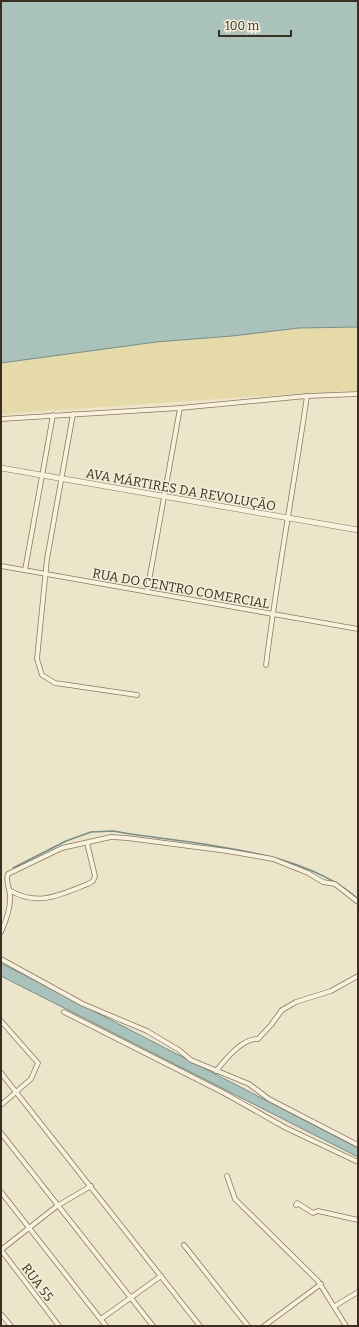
<svg xmlns="http://www.w3.org/2000/svg" width="359" height="1327" font-family="Bitter,serif">
<style>
.sand{fill:#e7daa9}
.water{fill:#aac2bc;stroke:#71908a}
.lines{fill:none;stroke-linecap:round;stroke-linejoin:round}
.stream{stroke:#71908a;stroke-width:1.5}
.minor-casing{stroke:#89785f;stroke-width:5.5}
.tertiary-casing{stroke:#89785f;stroke-width:6}
.minor{stroke:#f8f1dd;stroke-width:4}
.tertiary{stroke:#f8f1dd;stroke-width:5}
.labels{text-anchor:middle;stroke-width:3;stroke-linejoin:round;paint-order:stroke}
.street-label{font-size:13px;fill:#3a2f21;stroke:#f5eed9}
</style>
<rect width="100%" height="100%" fill="#ede5ca"/>
<polygon class="sand" points="358,327 358,391 308,393 1,414 1,363 156,342 232,336 299,328"/>
<g class="water">
<polygon points="1,1 358,1 358,327 299,328 232,336 156,342 1,363"/>
<polygon points="1,963 358,1148 358,1157 1,976"/>
</g>
<g class="lines">
<path class="stream" d="M13,868L66,841L91,832L113,831C190,845 298,846 358,899"/>
<g class="minor-casing">
<g id="minor">
<polyline points="73,414 47,559 37,659 42,675 55,683 137,695"/>
<polyline points="1,419 180,408 307,396 358,394"/>
<polyline points="1,566 358,629"/>
<polyline points="25,570 53,415"/>
<polyline points="147,592 180,408"/>
<path d="M266,665C277,575 294,486 307,396"/>
<path d="M9,890C38,907 59,895 88,884L93,881L95,876L87,843"/>
<path d="M1,932C6,921 11,908 10,896C10,889 5,880 8,874L62,848L111,837L127,838L227,851L273,859L308,873L323,882L335,884L358,902"/>
<polyline points="1,959 83,1004 147,1031 179,1050 191,1060 249,1084 269,1099 358,1145"/>
<polyline points="64,1012 224,1093 286,1128 358,1162"/>
<polyline points="1,1021 38,1063 31,1079 1,1105"/>
<path d="M216,1071C225,1060 242,1038 258,1039L271,1025L282,1010L296,1002L331,991L358,976"/>
<polyline points="1,1073 200,1326"/>
<polyline points="1,1133 153,1326"/>
<polyline points="227,1176 235,1199 318,1281 346,1326"/>
<polyline points="1,1192 106,1326"/>
<polyline points="296,1205 297,1203 313,1213 318,1211 358,1220"/>
<polyline points="184,1245 248,1326"/>
<polyline points="1,1250 57,1206 91,1186"/>
<polyline points="1,1250 59,1326"/>
<polyline points="335,1306 358,1292"/>
<polyline points="1,1314 11,1326"/>
<polyline points="101,1319 161,1276"/>
<polyline points="264,1326 321,1284"/>
</g>
</g>
<g class="tertiary-casing">
<polyline id="tertiary" points="1,468 358,530"/>
</g>
<use href="#minor" class="minor"/>
<use href="#tertiary" class="tertiary"/>
</g>
<g class="labels">
<g class="street-label">
<text transform="translate(181 489) rotate(10)" y="5">AVA MÁRTIRES DA REVOLUÇÃO</text>
<text transform="translate(181 588) rotate(10)" y="5">RUA DO CENTRO COMERCIAL</text>
<text transform="translate(38 1282) rotate(53)" y="5">RUA 55</text>
</g>
</g>
<rect width="359" height="1327" fill="none" stroke="#3a2f21" stroke-width="4"/>
<path d="M219 30v6h72v-6" fill="none" stroke="#3a2f21" stroke-width="2"/>
<text x="225" y="30" font-size="12" fill="#3a2f21" stroke="#f5eed9" stroke-width="3" paint-order="stroke">100 m</text>
</svg>
